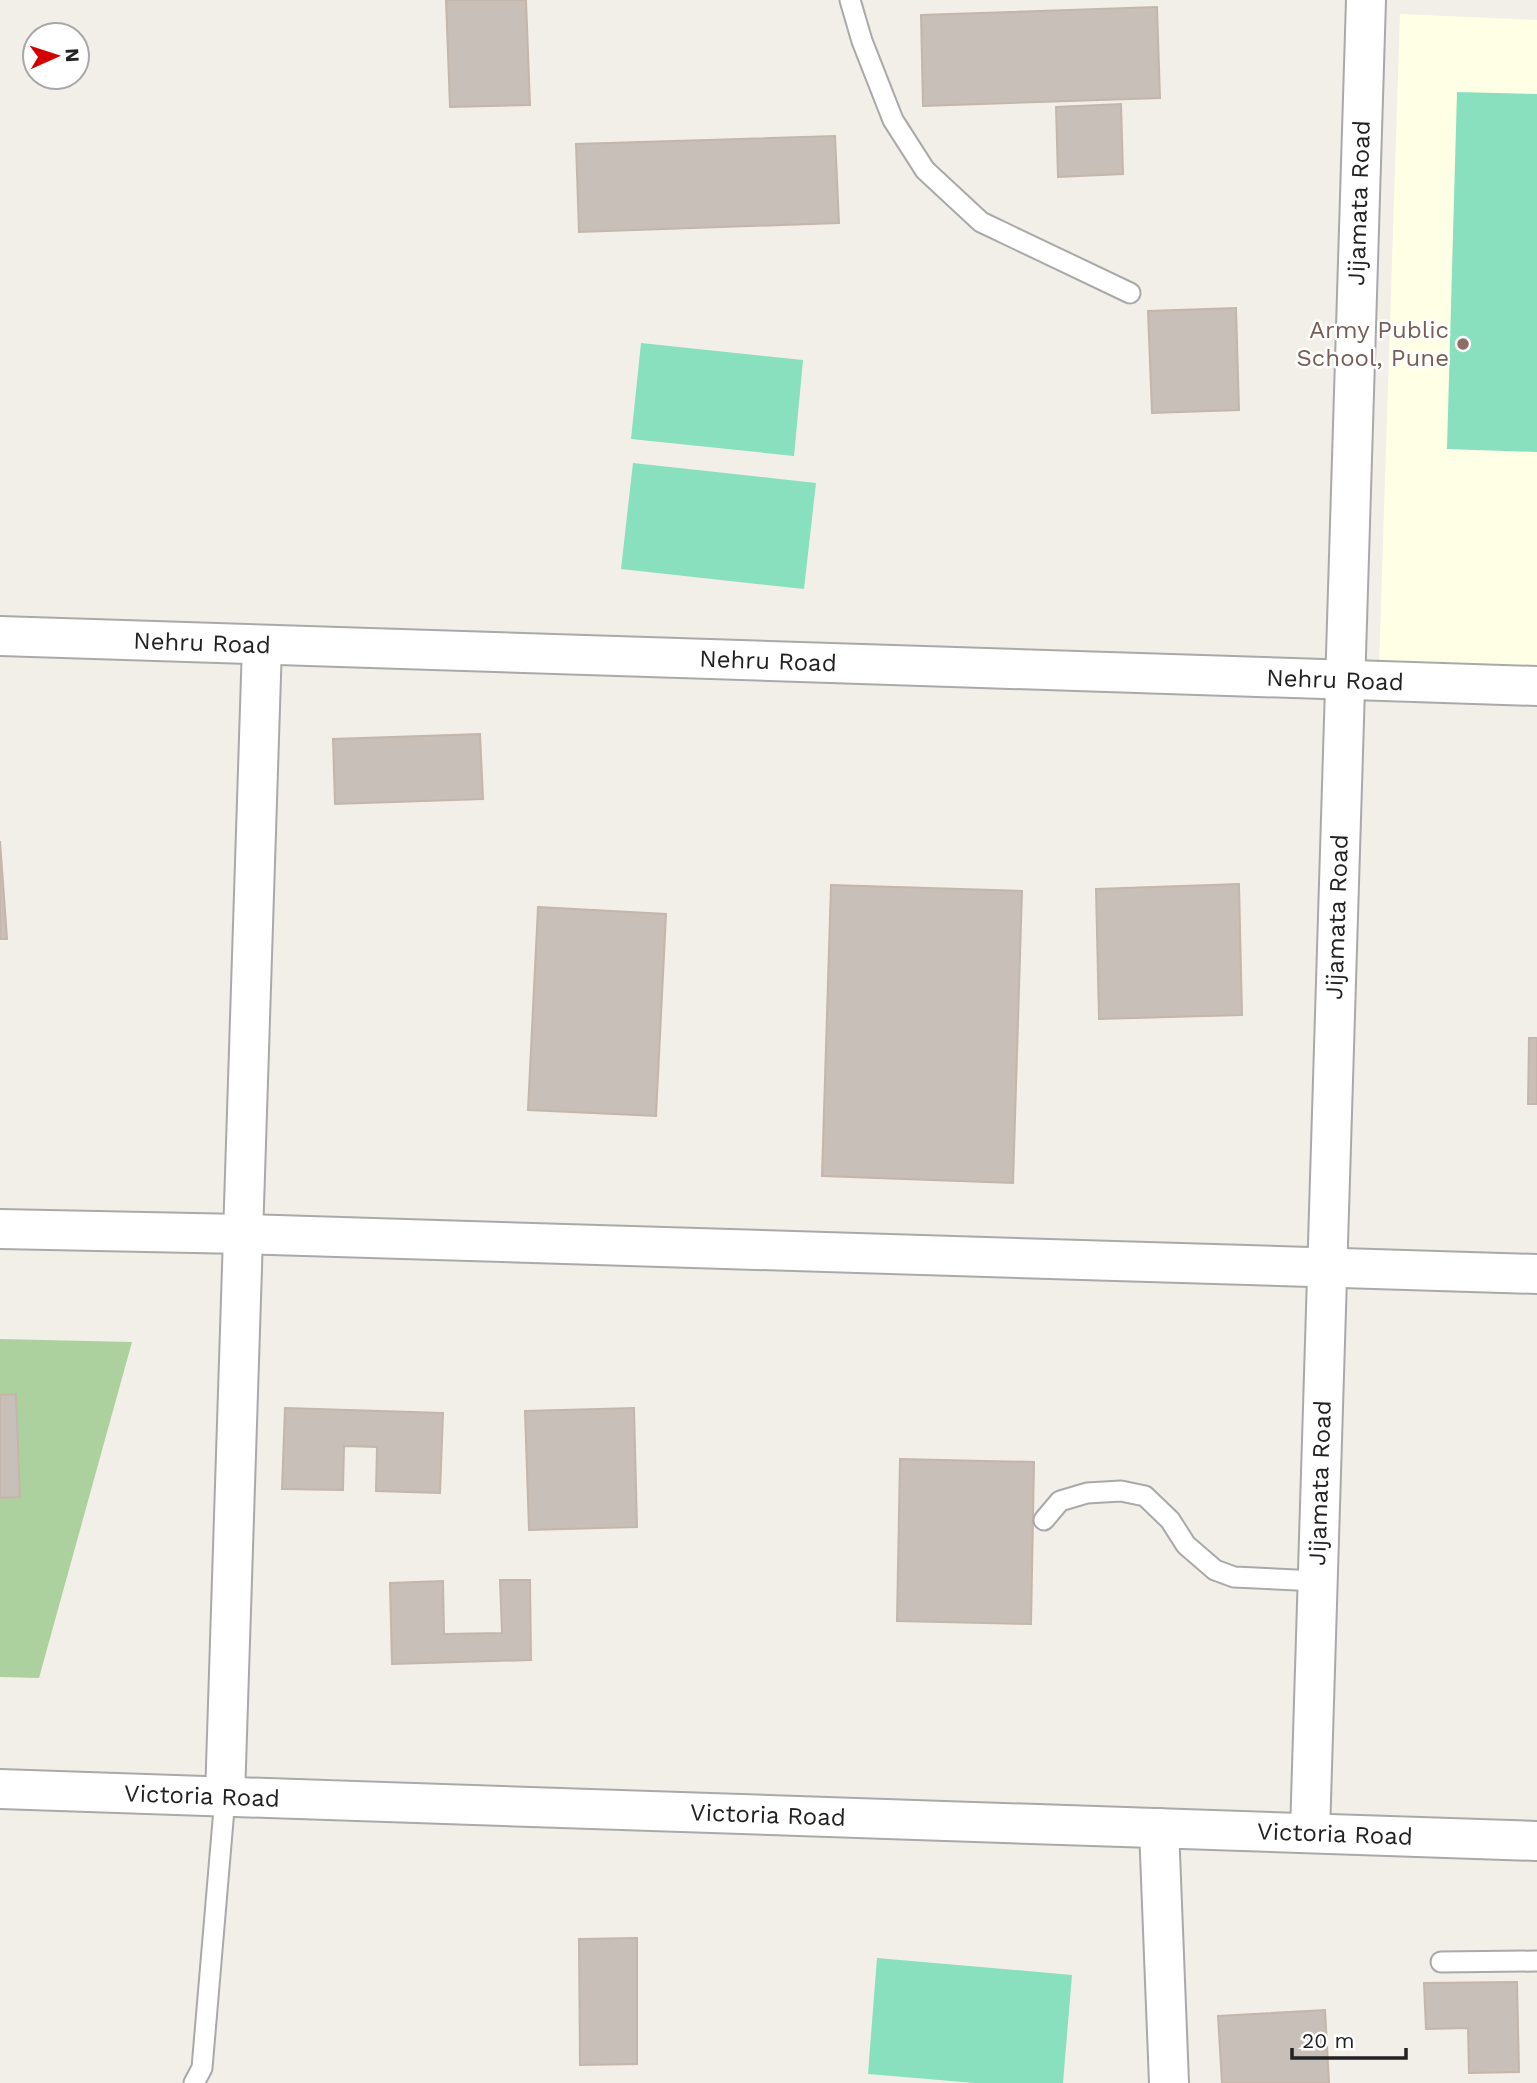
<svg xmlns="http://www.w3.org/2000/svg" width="1537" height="2083" font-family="'Work Sans',sans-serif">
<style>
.education{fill:#ffffe5}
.forest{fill:#add19e}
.pitch{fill:#88e0be}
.building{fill:#c7bfb8;stroke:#c4b6ab;stroke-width:2}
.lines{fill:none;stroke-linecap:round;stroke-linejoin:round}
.lane-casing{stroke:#a9a9a9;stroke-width:23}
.street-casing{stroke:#a9a9a9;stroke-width:42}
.lane{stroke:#fff;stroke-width:19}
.street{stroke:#fff;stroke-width:38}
.education-dot{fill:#8d6e63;stroke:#fff;stroke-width:2.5}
.labels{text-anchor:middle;stroke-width:5;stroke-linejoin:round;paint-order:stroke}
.street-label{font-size:24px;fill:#222;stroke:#fff}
.education-label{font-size:24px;fill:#785e54;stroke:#fff;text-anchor:end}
</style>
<rect width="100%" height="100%" fill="#f2efe9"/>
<polygon class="education" points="1400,14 1537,20 1537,672 1379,667"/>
<polygon class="forest" points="0,1339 132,1342 39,1678 0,1677"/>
<g class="pitch">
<polygon points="1457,92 1537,94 1537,452 1447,449"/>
<polygon points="641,343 803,360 794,456 631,439"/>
<polygon points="633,463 816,483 804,589 621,569"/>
<polygon points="877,1958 1072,1975 1063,2083 975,2083 868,2074"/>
</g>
<g class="building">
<polygon points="446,0 526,0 530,105 450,107"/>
<polygon points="1157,7 1160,98 923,106 921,15"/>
<polygon points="1121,104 1123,174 1058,177 1056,107"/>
<polygon points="835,136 839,223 579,232 576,144"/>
<polygon points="1236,308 1239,410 1152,413 1148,311"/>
<polygon points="480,734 483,799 335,804 333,739"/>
<polygon points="0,841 7,939 0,939"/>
<polygon points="1239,884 1242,1015 1099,1019 1096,889"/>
<polygon points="831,885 1022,891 1013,1183 822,1176"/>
<polygon points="538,907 666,914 656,1116 528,1110"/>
<polygon points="1529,1038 1537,1038 1537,1104 1528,1104"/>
<polygon points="16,1394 20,1497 0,1498 0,1395"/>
<polygon points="285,1408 443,1413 440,1493 376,1491 377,1447 344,1446 343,1490 282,1489"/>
<polygon points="634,1408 637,1527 529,1530 525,1411"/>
<polygon points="900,1459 1034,1462 1031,1624 897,1621"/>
<polygon points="500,1580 530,1580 531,1660 392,1664 390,1583 443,1581 444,1634 502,1633"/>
<polygon points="637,1938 637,2064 580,2065 579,1939"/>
<polygon points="1517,1982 1519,2072 1469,2073 1468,2028 1426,2029 1424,1983"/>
<polygon points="1325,2010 1329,2083 1222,2083 1218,2016"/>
</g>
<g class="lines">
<g class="lane-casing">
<g id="lane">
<polyline points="850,0 862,41 893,120 925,170 981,222 1130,293"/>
<polyline points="1044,1520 1060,1501 1087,1493 1121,1491 1145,1496 1170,1520 1186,1545 1215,1570 1234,1577 1317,1581"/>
<polyline points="1441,1962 1537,1961"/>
<polyline points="194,2083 202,2068 225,1797"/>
</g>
</g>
<g class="street-casing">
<g id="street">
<polyline points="0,636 1537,686"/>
<polyline points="0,1229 242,1234 1537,1274"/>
<polyline points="0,1789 1537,1841"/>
<polyline points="225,1797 262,645"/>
<polyline points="1159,1828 1169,2083"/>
<polyline points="1310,1833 1366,0"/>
</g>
</g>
<use href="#lane" class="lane"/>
<use href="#street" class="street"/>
</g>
<circle class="education-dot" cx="1463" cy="344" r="7"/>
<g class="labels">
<g class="street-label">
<text transform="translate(1359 203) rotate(-88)" y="8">Jijamata Road</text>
<text transform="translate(202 643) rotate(2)" y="8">Nehru Road</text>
<text transform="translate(768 661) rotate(2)" y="8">Nehru Road</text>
<text transform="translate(1335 680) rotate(2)" y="8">Nehru Road</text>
<text transform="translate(1337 917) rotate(-88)" y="8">Jijamata Road</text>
<text transform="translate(1320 1483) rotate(-88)" y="8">Jijamata Road</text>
<text transform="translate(202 1796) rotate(2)" y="8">Victoria Road</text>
<text transform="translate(768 1815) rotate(2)" y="8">Victoria Road</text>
<text transform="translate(1335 1834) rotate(2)" y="8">Victoria Road</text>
</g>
<g class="education-label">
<text x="1449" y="338">Army Public<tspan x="1449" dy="28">School, Pune</tspan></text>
</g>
</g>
<g transform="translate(56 56) rotate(87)"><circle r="33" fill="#ffffff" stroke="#a7a7a7" stroke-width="2"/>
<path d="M0-5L12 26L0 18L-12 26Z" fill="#d40000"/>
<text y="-10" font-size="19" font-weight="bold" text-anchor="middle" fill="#222222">N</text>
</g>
<path d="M1292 2048v10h114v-10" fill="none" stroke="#222222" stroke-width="3.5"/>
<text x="1302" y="2048" font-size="21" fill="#222222" stroke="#ffffff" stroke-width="5" paint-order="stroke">20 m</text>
</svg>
